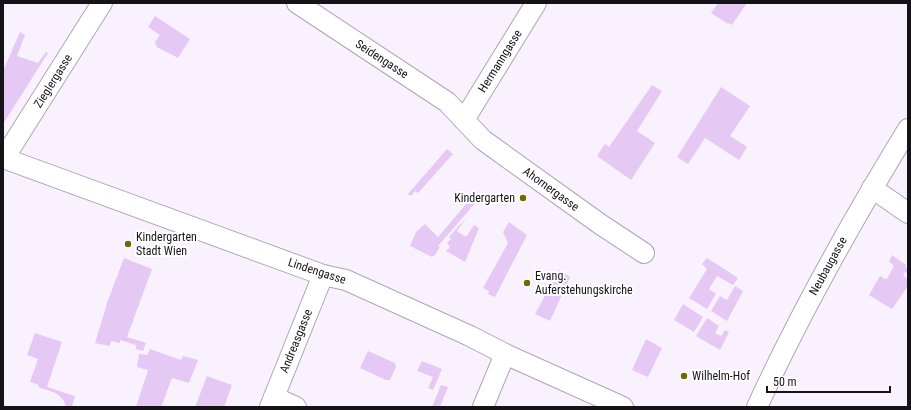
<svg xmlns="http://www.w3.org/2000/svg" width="911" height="410" font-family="'Roboto Condensed',sans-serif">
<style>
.green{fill:#e6c8f5}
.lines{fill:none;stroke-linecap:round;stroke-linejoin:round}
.minor-casing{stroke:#afa6b4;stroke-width:22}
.minor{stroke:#fff;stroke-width:20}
.poi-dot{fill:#706800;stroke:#fff;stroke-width:1.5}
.labels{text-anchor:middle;stroke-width:4;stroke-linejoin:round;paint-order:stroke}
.street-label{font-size:12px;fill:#161318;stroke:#fff}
.poi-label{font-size:12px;fill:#161318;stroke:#fff;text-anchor:start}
</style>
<rect width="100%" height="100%" fill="#f9f1fd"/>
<g class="green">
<polygon points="718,3 747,3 732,25 729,23 728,24 711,13"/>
<polygon points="155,16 190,39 178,58 157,47 155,42 160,35 148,27"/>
<polygon points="20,32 25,35 17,56 38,63 46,52 48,53 3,124 3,71"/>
<polygon points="652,85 662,91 637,131 655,143 631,180 597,156 605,144 609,147"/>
<polygon points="721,87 750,106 730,136 747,147 739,160 705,138 688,164 677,157"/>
<polygon points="447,149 453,154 418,193 415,191 411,196 408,194"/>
<polygon points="473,196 478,200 438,246 440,247 435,255 432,257 410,246 416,232 425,224 438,237"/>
<polygon points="467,217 457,231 466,237 474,225 479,228 465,262 446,251 450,247 447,243 451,239 449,237"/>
<polygon points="509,222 527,235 495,297 488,294 489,291 483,288 508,243 503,232"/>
<polygon points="892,255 906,265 905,267 908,269 908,273 905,272 903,275 908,280 908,286 892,309 869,295 880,276 885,279 887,279 894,266 889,261"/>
<polygon points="124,258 152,269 127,337 146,343 143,351 136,349 136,345 120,340 120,343 111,341 110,346 95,343 107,303"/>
<polygon points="707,258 738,278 733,285 717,276 709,289 716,294 707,309 689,298 707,269 702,264"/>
<polygon points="559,270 570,277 550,321 535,314"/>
<polygon points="735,286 743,291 727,321 711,311 720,296 727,300"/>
<polygon points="683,304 703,317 694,332 674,320"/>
<polygon points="707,318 719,326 715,333 721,336 725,330 729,332 720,350 696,336"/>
<path d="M35,333L62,342L47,387L75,396L72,407H66C63,393 50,391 38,387L39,385L30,382L38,359L27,355Z"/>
<polygon points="646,339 662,348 648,377 632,370"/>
<polygon points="150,349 181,360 183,356 198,360 189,383 172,378 161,407 136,407 148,370 137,367 139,354 147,355"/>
<polygon points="368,351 395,363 396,367 390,380 386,380 360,368"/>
<polygon points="422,361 442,369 433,390 428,388 433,377 417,371"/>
<polygon points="207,376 232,385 224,407 195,407"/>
<polygon points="441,385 448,387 440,407 432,407"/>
</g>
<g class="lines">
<g class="minor-casing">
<g id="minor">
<polyline points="297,3 447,102 483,140 600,224 644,253"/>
<polyline points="464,120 536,3"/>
<polyline points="3,158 323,275 346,280 470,336 505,354 623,407"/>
<polyline points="3,159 13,144 102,3"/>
<polyline points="872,188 908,213"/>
<polyline points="274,397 296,407"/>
<polyline points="270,407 323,275"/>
<polyline points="483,407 505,354"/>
<path d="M757,407C801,311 853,219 908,129"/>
</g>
</g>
<use href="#minor" class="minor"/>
</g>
<g class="poi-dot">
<circle cx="523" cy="198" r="4"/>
<circle cx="128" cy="244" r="4"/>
<circle cx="527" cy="283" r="4"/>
<circle cx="684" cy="376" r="4"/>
</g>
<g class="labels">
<g class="street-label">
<text transform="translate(382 59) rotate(33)" y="4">Seidengasse</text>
<text transform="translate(500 61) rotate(-58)" y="4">Hermanngasse</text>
<text transform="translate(53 81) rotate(-58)" y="4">Zieglergasse</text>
<text transform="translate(551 189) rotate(36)" y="4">Ahornergasse</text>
<text transform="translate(828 266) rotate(-61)" y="4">Neubaugasse</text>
<text transform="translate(317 271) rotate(18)" y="4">Lindengasse</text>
<text transform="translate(296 341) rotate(-68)" y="4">Andreasgasse</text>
</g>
<g class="poi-label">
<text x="515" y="202" text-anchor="end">Kindergarten</text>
<text x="136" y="241">Kindergarten<tspan x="136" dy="14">Stadt Wien</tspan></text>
<text x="535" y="280">Evang.<tspan x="535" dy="14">Auferstehungskirche</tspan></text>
<text x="692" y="380">Wilhelm-Hof</text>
</g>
</g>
<rect width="911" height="410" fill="none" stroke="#161318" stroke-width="8"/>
<path d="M767 386v6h123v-6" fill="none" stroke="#161318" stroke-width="2"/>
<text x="773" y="386" font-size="12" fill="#161318" stroke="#ffffff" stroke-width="3" paint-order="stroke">50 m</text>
</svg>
